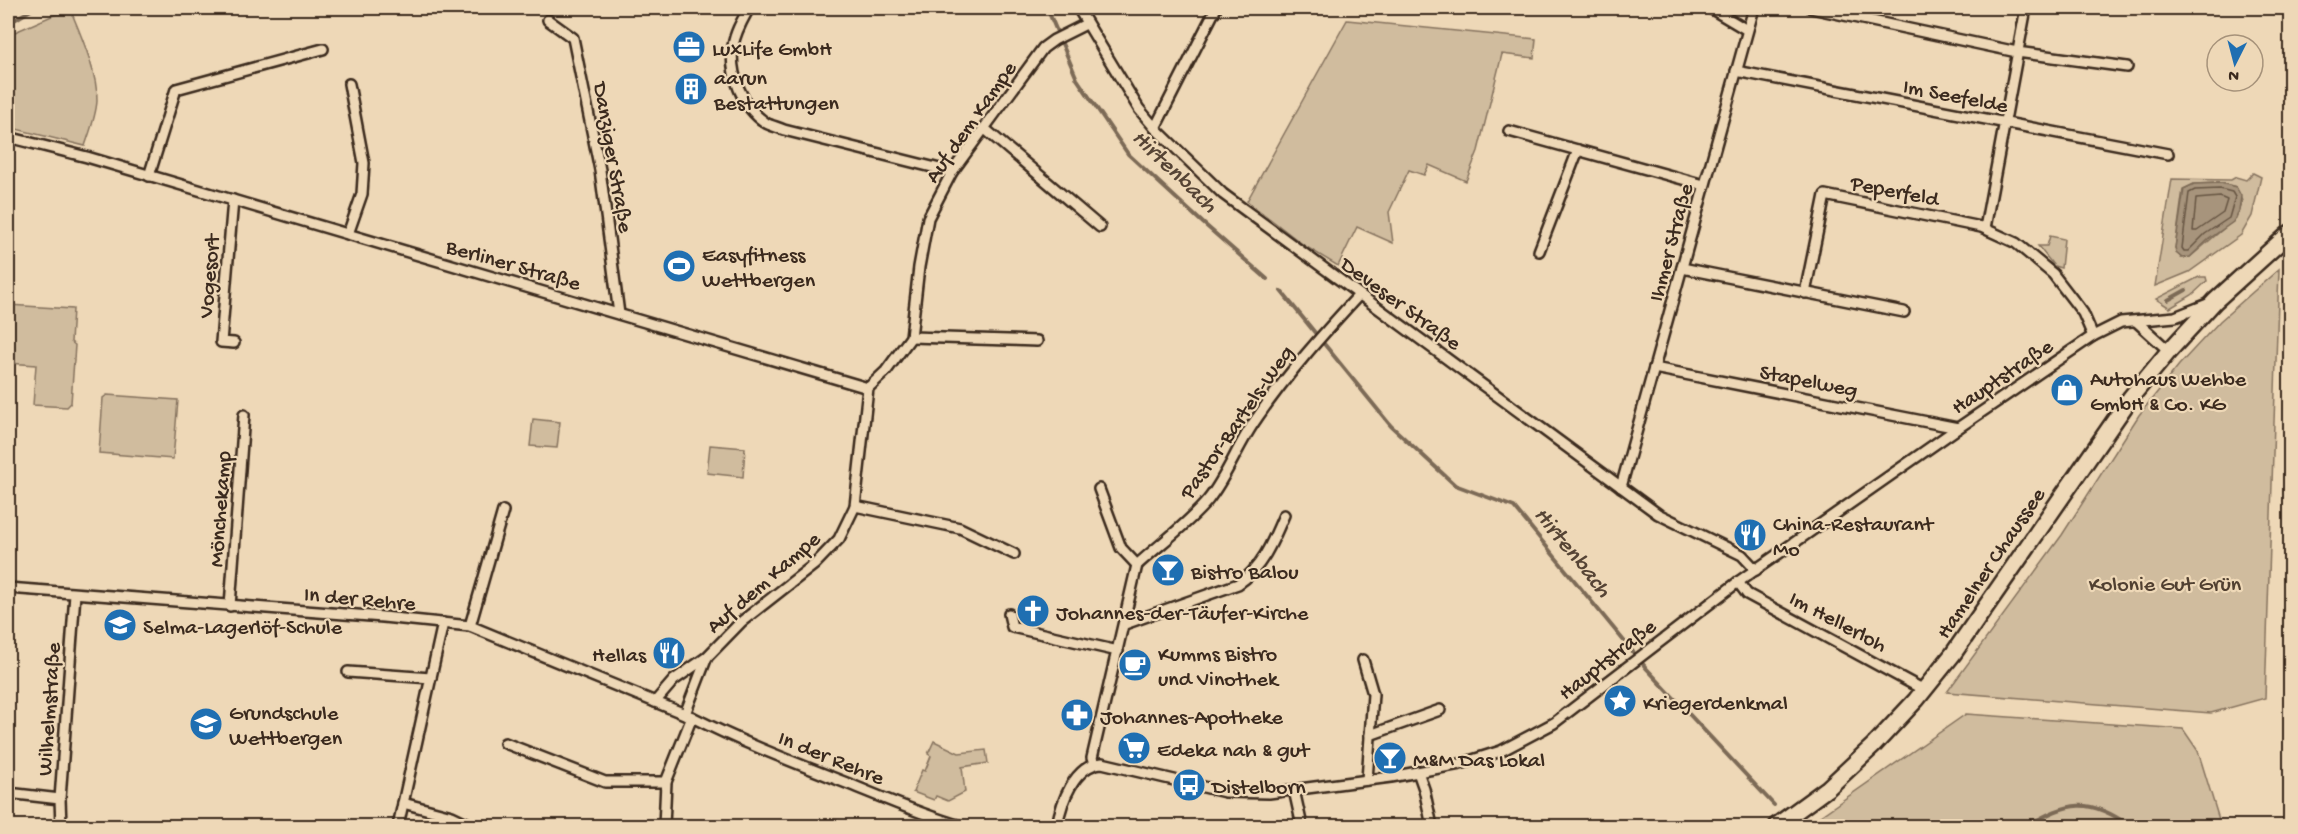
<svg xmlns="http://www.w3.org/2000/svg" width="2298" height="834" font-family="'Gochi Hand',sans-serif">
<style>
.green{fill:#d0bc9e;stroke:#86735e;stroke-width:1.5;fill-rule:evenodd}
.water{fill:#a7947b;stroke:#7c6a56;stroke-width:1.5}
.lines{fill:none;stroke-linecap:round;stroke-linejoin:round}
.shore{stroke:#665443;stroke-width:1.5}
.stream{stroke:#7c6a56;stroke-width:4}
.street-casing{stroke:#3b2a1e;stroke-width:14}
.primary-casing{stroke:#3b2a1e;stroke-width:20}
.street{stroke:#eed8b7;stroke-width:9}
.primary{stroke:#eed8b7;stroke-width:15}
.labels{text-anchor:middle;stroke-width:4.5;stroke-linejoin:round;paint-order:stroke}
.poi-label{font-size:22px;fill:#3b2a1e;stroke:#eed8b7;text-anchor:start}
.street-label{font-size:22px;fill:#3b2a1e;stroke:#eed8b7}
.park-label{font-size:22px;fill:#514031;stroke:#eed8b7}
.water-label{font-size:24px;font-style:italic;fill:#564435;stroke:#eed8b7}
</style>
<rect width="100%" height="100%" fill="#eed8b7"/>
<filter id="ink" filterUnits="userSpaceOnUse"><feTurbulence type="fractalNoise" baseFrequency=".0167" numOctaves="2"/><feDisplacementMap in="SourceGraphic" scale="12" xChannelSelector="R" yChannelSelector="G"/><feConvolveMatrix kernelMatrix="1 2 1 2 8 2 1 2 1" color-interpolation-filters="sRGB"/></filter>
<g filter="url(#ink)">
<g class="green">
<path d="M71,11C81,35 98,74 97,101C96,116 90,131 85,146L8,127V35L54,15Z"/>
<polygon points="1347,20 1536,39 1534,58 1502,54 1478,151 1466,181 1429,165 1424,175 1409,170 1389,212 1393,243 1357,227 1338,266 1305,246 1247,201"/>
<path d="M2253,173L2261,177L2252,216L2241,235L2189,272L2155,286L2172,179L2231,180L2236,177L2246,180ZM2220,183L2236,187L2242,201L2236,218L2190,257L2181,258L2175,248L2183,189L2194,184Z"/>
<polygon points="2050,236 2064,239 2061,268 2054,266 2038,246 2047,246"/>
<polygon points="2279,269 2265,698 2211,713 1947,692 2062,535 2139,415 2179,365 2220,321"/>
<polygon points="2199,277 2206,277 2207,281 2192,295 2170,308 2156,299"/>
<polygon points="8,305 73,309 71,342 75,345 71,403 67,407 33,405 36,365 8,363"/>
<polygon points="107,395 178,400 173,459 99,453 103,398"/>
<polygon points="533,419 560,422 557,448 530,446"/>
<polygon points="710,445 745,448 743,477 707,473"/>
<polygon points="1966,714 2183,729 2198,751 2221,826 1806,826"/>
<polygon points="934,741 959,753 986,750 988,763 962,767 965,792 948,801 936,796 934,800 913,792 922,770 925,771 931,756 928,754"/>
</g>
<polygon class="water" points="2221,183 2236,187 2241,196 2239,211 2233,222 2209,239 2190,257 2182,258 2176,253 2175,248 2184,189 2194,184"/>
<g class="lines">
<g class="shore">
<polygon points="2220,189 2232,192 2235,197 2229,218 2205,234 2188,251 2184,251 2182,248 2189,193 2195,190"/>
<polygon points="2220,197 2227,200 2223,213 2197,231 2193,231 2196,199"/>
</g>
<g class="stream">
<polyline points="1047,8 1077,79 1128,154 1203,223 1267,279"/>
<polyline points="8,21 16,19 34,8"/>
<polyline points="1281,291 1391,426 1455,485 1514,507 1647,669 1774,805"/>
<polyline points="2168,300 2186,290"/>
<path d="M2027,826C2069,801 2089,797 2130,826"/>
</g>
<g class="street-casing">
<g id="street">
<path d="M749,8C743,19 735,32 733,46C729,74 742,107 766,123C771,126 778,127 784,130L952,172"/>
<polyline points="1078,8 1139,109 1155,128 1223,194 1658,514 1742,555 1756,570"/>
<polyline points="1710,8 1747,30"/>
<polyline points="1811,8 2017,52 2127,67"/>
<polyline points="548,20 573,38 600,170 619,314"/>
<polyline points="1736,71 2168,154"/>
<polyline points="1155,128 1216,8"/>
<polyline points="985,129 1100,227"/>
<polyline points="1509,131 1704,185"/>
<polyline points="8,137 87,157 868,388"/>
<polyline points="149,176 176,89 323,49"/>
<polyline points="233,200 221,342 234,343"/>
<polyline points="1985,228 2026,8"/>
<polyline points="348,234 362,194 364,163 349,84"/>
<polyline points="1539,251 1578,150"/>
<polyline points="1682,268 1904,312"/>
<polyline points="1805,293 1825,195 1981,227 2016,243 2053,274 2083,313 2093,336"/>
<polyline points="2137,322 2169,351"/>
<polyline points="911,337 1037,341"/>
<polyline points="1654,368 1958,428"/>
<polyline points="1621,487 1754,8"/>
<polyline points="1099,489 1121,548 1137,565"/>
<polyline points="855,506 960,528 1014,554"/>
<path d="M1137,565C1160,544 1188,524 1208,500C1228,475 1238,444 1257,418C1287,374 1323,334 1359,295"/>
<polyline points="1738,582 1747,594 1924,690"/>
<path d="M8,588L383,617L470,626L692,717C743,743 796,763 849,784C886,799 922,815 961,826"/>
<polyline points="230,606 244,415"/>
<polyline points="1009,614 1012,627 1118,651"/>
<path d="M1125,624L1238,584C1262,568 1273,541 1284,515"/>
<polyline points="470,626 503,511"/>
<polyline points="1363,660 1373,694 1367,780"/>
<polyline points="348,672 431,678"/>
<polyline points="655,702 674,680 707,657 741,622 815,564 839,539 855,506 868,388 886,371 911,337 919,267 928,218 952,172 1043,48 1054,40 1086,24"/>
<polyline points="685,714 707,657"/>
<polyline points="1370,735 1440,710"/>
<polyline points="505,743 605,782 666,782"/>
<polyline points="1094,764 1092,758 1137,565"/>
<polyline points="1418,772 1424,789 1432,826"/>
<polyline points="1294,790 1302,826"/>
<polyline points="8,793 60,799"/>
<polyline points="403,803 452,816 473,826"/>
<polyline points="61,826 60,799 75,594"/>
<polyline points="398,826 443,623"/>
<polyline points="664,826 666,782 692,717"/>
<path d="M1057,826C1061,803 1074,765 1102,763L1225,792L1269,793L1391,777L1460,764L1501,751L1554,723L1738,582L1958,428L2093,336L2121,322L2175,317L2208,304"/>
</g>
</g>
<g class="primary-casing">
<polyline id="primary" points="1776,826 1828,788 1873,746 1916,700 1953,654 2131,397 2169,351 2215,301 2290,233"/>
</g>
<use href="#street" class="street"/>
<use href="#primary" class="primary"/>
</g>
</g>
<defs>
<g id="office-disc" transform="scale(1.725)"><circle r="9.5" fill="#1f6fb2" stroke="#eed8b7"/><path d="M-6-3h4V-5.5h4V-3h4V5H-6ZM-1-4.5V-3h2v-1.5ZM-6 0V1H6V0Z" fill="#fff"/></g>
<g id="building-disc" transform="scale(1.725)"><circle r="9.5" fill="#1f6fb2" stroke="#eed8b7"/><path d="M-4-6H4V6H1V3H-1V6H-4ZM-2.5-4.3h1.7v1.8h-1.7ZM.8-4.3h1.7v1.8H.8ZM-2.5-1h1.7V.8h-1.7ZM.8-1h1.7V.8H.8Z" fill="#fff"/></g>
<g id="stadium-disc" transform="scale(1.725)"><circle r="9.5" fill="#1f6fb2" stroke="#eed8b7"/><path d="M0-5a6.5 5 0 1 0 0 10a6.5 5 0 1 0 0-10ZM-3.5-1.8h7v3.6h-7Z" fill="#fff"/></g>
<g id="shop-disc" transform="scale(1.725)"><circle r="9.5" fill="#1f6fb2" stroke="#eed8b7"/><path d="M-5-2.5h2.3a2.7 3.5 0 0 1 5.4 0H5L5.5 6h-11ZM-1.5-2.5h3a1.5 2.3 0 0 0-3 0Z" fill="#fff"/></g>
<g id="restaurant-disc" transform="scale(1.725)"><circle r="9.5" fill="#1f6fb2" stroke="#eed8b7"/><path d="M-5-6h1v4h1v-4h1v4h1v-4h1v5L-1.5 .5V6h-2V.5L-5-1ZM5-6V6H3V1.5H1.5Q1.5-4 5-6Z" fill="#fff"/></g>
<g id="bar-disc" transform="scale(1.725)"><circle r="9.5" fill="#1f6fb2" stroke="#eed8b7"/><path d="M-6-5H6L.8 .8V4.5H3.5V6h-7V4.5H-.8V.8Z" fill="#fff"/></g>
<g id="church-disc" transform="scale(1.725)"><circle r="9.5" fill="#1f6fb2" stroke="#eed8b7"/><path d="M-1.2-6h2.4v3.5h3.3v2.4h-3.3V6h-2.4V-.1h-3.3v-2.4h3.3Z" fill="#fff"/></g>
<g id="school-disc" transform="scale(1.725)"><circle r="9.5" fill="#1f6fb2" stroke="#eed8b7"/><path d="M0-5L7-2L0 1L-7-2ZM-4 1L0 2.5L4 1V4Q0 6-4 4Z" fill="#fff"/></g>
<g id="cafe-disc" transform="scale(1.725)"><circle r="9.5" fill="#1f6fb2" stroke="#eed8b7"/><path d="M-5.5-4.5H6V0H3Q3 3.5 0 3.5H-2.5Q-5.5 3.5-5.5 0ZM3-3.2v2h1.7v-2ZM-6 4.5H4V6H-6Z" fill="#fff"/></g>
<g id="sight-disc" transform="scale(1.725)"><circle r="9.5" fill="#1f6fb2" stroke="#eed8b7"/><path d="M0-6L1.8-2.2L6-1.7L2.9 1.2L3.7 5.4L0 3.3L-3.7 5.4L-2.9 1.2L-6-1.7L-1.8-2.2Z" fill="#fff"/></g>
<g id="pharmacy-disc" transform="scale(1.725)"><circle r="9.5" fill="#1f6fb2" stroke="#eed8b7"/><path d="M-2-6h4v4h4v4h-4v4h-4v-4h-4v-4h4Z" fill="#fff"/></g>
<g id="supermarket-disc" transform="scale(1.725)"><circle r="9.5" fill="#1f6fb2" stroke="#eed8b7"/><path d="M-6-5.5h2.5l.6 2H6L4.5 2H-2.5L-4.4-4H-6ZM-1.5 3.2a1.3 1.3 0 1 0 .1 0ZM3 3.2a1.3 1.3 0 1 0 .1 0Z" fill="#fff"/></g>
<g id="bus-disc" transform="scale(1.725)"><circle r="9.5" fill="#1f6fb2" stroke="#eed8b7"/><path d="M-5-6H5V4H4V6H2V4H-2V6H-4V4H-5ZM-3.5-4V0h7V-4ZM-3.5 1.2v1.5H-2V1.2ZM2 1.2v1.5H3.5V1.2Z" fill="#fff"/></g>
</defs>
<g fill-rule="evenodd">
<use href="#office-disc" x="689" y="47"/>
<use href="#building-disc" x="691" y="89"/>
<use href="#stadium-disc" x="679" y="266"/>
<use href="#shop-disc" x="2067" y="390"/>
<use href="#restaurant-disc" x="1750" y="535"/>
<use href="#bar-disc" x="1168" y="570"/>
<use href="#church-disc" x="1033" y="611"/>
<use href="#school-disc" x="120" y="625"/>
<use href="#restaurant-disc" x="669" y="653"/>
<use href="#cafe-disc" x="1135" y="665"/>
<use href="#sight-disc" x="1620" y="701"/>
<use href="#pharmacy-disc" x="1077" y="715"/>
<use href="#school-disc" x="206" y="724"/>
<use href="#supermarket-disc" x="1134" y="748"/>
<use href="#bar-disc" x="1390" y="758"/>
<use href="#bus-disc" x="1189" y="785"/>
</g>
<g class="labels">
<g class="poi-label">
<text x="712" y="55">LuxLife GmbH</text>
<text x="714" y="84">aarun<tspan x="714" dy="25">Bestattungen</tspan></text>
<text x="702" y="261">Easyfitness<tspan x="702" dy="25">Wettbergen</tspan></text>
<text x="2090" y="385">Autohaus Wehbe<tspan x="2090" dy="25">GmbH &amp; Co. KG</tspan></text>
<text x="1773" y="530">China-Restaurant<tspan x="1773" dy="25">Mo</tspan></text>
<text x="1191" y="578">Bistro Balou</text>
<text x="1056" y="619">Johannes-der-Täufer-Kirche</text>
<text x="143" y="633">Selma-Lagerlöf-Schule</text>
<text x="1158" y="660">Kumms Bistro<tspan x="1158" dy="25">und Vinothek</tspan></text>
<text x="646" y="661" text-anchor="end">Hellas</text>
<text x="1643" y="709">Kriegerdenkmal</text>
<text x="229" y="719">Grundschule<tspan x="229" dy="25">Wettbergen</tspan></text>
<text x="1100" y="723">Johannes-Apotheke</text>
<text x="1157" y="756">Edeka nah &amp; gut</text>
<text x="1413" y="766">M&amp;M Das Lokal</text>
<text x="1212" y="793">Distelborn</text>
</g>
<g class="street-label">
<text transform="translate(1956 94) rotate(11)" y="8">Im Seefelde</text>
<text transform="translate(969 121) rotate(-55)" y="8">Auf dem Kampe</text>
<text transform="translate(615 157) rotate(80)" y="8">Danziger Straße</text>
<text transform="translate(1895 189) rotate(11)" y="8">Peperfeld</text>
<text transform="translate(1669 242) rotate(-75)" y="8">Ihmer Straße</text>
<text transform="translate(514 263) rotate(16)" y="8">Berliner Straße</text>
<text transform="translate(207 276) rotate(-85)" y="8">Vogesort</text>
<text transform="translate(1402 302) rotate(36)" y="8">Deveser Straße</text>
<text transform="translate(2001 375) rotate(-34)" y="8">Hauptstraße</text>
<text transform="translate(1809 379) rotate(11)" y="8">Stapelweg</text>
<text transform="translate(1235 421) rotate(-55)" y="8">Pastor-Bartels-Weg</text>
<text transform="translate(218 509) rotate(-86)" y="8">Mönchekamp</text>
<text transform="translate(1989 562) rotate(-56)" y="8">Hamelner Chaussee</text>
<text transform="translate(762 581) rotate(-41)" y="8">Auf dem Kampe</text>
<text transform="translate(360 597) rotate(5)" y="8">In der Rehre</text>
<text transform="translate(1839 620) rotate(28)" y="8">Im Hellerloh</text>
<text transform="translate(1606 658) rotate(-38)" y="8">Hauptstraße</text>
<text transform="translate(47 709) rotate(-86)" y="8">Wilhelmstraße</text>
<text transform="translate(832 756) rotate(22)" y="8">In der Rehre</text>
</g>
<g class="park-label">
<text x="2165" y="590">Kolonie Gut Grün</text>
</g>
<g class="water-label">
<text transform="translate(1176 170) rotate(44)" y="8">Hirtenbach</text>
<text transform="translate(1574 551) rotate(51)" y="8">Hirtenbach</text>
</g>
</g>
<rect width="2298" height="834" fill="none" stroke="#eed8b7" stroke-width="30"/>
<rect x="15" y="15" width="2268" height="804" fill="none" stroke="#3b2a1e" stroke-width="2" filter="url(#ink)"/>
<g transform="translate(2235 63) rotate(186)"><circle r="28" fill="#eed8b7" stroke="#a6927a" stroke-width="1.5"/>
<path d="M0-4.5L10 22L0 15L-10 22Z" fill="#1f6fb2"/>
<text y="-9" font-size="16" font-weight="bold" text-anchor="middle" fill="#3b2a1e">N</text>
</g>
</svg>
